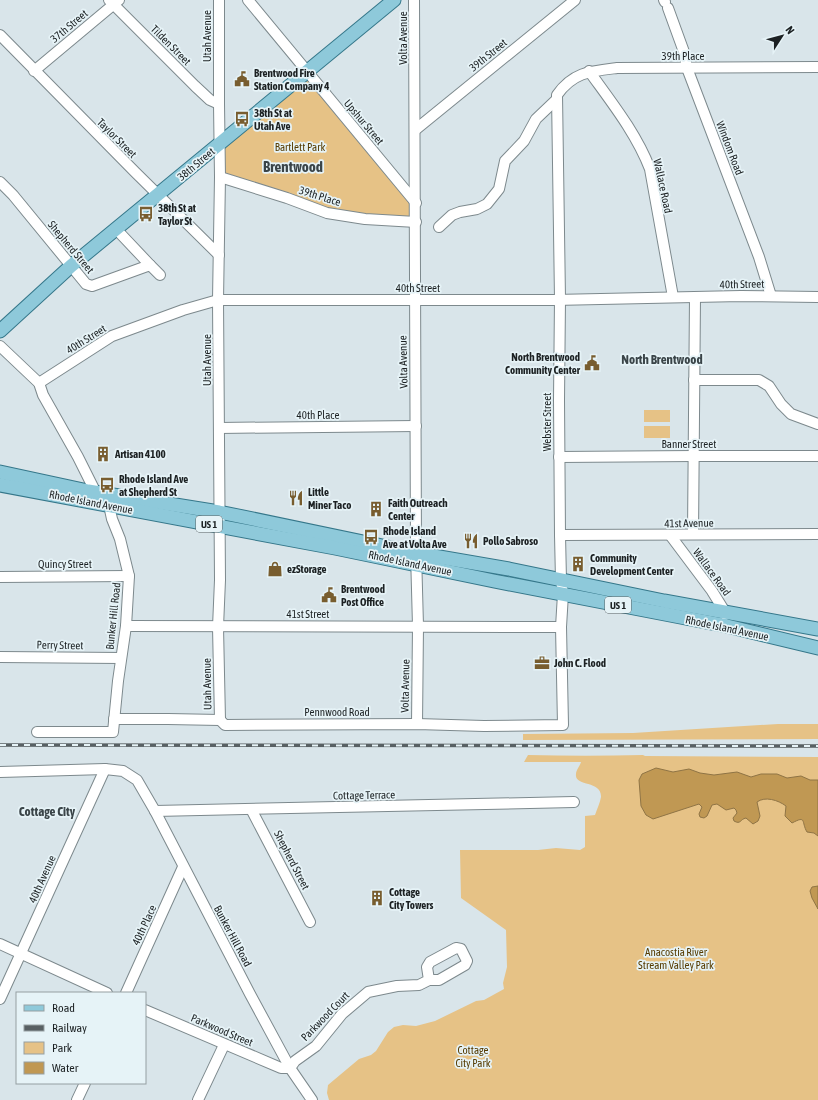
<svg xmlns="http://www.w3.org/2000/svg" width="818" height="1100" font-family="'Asap Condensed',sans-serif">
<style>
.green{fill:#e6c286}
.water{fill:#c09853;stroke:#8f7445}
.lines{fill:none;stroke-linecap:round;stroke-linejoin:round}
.minor-casing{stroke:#7d898d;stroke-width:12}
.major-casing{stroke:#35778a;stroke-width:15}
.minor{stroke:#fff;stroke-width:10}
.major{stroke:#8ec9da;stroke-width:13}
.rail-casing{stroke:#586063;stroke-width:3.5}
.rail{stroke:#e6f3f7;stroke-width:2;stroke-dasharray:6;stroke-linecap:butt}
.labels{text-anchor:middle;stroke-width:3.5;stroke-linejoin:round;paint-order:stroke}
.shield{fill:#e6f3f7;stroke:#596063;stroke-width:1}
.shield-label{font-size:10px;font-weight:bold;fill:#1c2123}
.street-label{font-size:11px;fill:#1c2123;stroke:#e6f3f7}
.poi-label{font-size:11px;font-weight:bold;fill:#1c2123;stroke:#e6f3f7;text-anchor:start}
.park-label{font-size:11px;fill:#563b00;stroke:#e6f3f7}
.quarter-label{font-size:13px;font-weight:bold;fill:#3a4448;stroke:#e6f3f7}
.district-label{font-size:15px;font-weight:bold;fill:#3a4448;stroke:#e6f3f7}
</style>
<rect width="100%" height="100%" fill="#d9e5ea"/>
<g class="green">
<polygon points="307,73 416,203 416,222 365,219 220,177 220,144"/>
<rect x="644" y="410" width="26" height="12"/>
<rect x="644" y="426" width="26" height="12"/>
<polygon points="778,724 818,724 818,739 523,740 523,734 633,733"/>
<path d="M528,755C566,756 605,756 643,755L645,756L818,757V1100H329L327,1093L328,1085L359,1059L371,1055L376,1051L388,1032L394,1027L403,1025L416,1026L435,1021L476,1001L484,1000L504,989L503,983L507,967L506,930L461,898L460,850H538L556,848L580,850L585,847V816L595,815C597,809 600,803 601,797C602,780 574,787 576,774C576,770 580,766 581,762H524Z"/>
</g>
<g class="water">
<path d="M656,768L673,772L689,769L700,773L714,775L737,772L751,777L761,774H777L787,778L801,776L810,780H818V836L814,833L807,832C801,822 807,815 792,823L785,816L786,806C778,800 765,796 757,802L760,816L758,821L753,824L746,818C740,819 741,825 734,821L733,818L737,813L736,810L734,808L726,810L717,804L712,805L707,816L704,818L700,817L699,814L702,807L699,804L653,819L646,815L641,806L639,780L642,774Z"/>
<polygon points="818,886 818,909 812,898 810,891 812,887"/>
</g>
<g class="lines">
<g class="minor-casing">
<g id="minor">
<polyline points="109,0 195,86 210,100 219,104"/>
<polyline points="219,0 219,104 220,177 218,300 220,580 218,627 220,720"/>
<polyline points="248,0 416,203"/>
<polyline points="414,0 416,553 418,626 417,724"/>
<polyline points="664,0 665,2"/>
<polyline points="668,8 684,52 687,68 759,257 771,296"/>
<polyline points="0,35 135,172 219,255"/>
<polyline points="34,71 119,0"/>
<path d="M589,71C612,103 636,133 650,169L673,297"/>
<polyline points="415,130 575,0"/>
<polyline points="220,177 287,198 327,213 365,219 416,222"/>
<polyline points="0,182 13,195 86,284 92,286 150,265 160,275"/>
<polyline points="439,227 452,215 460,212 477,209 487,204 499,189 505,161 524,141 536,119 557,99"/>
<polyline points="116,229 150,265"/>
<polyline points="0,346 39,383 43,395 78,457 95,491"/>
<polyline points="694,380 759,380 769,386 781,404 791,414 818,424"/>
<polyline points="39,383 112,336 183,310 218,300 554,300 741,296 818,297"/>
<polyline points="219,428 416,426"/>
<polyline points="559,457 694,456 818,456"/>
<polyline points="693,534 695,297"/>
<polyline points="560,535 818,534"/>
<polyline points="670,535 712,591 725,612 725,615"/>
<polyline points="0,577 129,576"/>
<polyline points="126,626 561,627"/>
<polyline points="0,657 121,658"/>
<path d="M114,719H168L220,720L225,725L417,724L484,726L563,725L561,627L563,594L561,580L560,535L559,400L560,299L557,95C573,72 591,71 617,68L818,67"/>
<polyline points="37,732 113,732 118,681 126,626 129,576 120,539 112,519 109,505"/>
<polyline points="0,772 105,769 123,771 137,780 155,811 250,994 290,1068 312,1100"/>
<polyline points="251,809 310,922"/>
<polyline points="155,811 574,802"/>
<polyline points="0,944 107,993"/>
<polyline points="126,993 183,867"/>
<polyline points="0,999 105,769"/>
<polyline points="145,1010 281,1068 290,1068"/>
<polyline points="290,1068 295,1061 316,1046 342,1014 368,992 397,986 419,985 429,980 439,980 465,965 467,961 461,949 456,948 430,962 427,967 429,980"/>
<polyline points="77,1100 85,1083"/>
<polyline points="198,1100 224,1045"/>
</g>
</g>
<g class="major-casing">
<g id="major">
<polyline points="0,331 71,266 394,0"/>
<polyline points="0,472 88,491 219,512 416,553 509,569 664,601 818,629"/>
<polyline points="0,485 335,548 494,581 727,626 818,648"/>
</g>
</g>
<use href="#minor" class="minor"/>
<use href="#major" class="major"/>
<g class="rail-casing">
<polyline id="rail" points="0,745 818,746"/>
</g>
<use href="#rail" class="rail"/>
</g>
<defs>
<g id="civic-bare" transform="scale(1.2)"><path d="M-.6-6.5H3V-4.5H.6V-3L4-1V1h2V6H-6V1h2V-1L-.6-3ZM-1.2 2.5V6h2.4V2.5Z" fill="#785d2f" stroke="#e6f3f7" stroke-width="2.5" paint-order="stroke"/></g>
<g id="bus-bare" transform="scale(1.2)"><path d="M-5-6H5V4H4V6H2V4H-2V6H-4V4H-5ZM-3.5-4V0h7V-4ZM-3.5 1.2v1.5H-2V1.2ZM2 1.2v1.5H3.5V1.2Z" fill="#785d2f" stroke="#e6f3f7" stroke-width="2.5" paint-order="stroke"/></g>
<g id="building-bare" transform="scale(1.2)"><path d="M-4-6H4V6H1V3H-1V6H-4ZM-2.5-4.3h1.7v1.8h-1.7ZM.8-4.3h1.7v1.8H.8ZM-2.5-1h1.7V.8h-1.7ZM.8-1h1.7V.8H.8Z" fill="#785d2f" stroke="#e6f3f7" stroke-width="2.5" paint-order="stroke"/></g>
<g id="restaurant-bare" transform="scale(1.2)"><path d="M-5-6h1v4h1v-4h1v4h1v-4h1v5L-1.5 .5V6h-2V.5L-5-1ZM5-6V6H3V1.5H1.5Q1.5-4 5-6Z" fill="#785d2f" stroke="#e6f3f7" stroke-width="2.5" paint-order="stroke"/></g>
<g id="shop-bare" transform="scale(1.2)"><path d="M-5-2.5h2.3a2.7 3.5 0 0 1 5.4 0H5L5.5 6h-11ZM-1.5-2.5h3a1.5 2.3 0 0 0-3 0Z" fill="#785d2f" stroke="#e6f3f7" stroke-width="2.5" paint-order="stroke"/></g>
<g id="office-bare" transform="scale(1.2)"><path d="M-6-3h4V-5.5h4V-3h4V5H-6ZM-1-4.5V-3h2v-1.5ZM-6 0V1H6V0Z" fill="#785d2f" stroke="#e6f3f7" stroke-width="2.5" paint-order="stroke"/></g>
</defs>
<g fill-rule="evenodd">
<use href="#civic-bare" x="242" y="79"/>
<use href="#bus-bare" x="242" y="119"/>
<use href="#bus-bare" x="146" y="214"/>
<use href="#civic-bare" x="592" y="363"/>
<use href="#building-bare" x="103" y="454"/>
<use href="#bus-bare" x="107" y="485"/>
<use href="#restaurant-bare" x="296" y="498"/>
<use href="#building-bare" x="376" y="509"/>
<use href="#bus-bare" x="371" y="537"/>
<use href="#restaurant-bare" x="471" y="541"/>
<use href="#building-bare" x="578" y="564"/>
<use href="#shop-bare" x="275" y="569"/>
<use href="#civic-bare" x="329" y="595"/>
<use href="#office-bare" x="542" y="663"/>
<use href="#building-bare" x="377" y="898"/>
</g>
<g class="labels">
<g class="shield">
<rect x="196" y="516" width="26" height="16" rx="3"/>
<rect x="605" y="597" width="26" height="16" rx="3"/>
</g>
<g class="shield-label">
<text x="209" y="528">US 1</text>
<text x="618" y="609">US 1</text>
</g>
<g class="street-label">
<text transform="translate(69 26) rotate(-40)" y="4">37th Street</text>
<text transform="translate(207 36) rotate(-90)" y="4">Utah Avenue</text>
<text transform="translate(403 38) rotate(-90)" y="4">Volta Avenue</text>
<text transform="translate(171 45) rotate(45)" y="4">Tilden Street</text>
<text transform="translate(488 55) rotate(-39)" y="4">39th Street</text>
<text x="683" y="60">39th Place</text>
<text transform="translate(364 122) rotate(50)" y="4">Upshur Street</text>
<text transform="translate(117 138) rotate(45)" y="4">Taylor Street</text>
<text transform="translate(730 148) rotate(69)" y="4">Windom Road</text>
<text transform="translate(196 164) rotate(-40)" y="4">38th Street</text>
<text transform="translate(663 186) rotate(78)" y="4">Wallace Road</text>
<text transform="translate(320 196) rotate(17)" y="4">39th Place</text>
<text transform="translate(71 247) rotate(50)" y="4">Shepherd Street</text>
<text transform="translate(742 284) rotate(-1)" y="4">40th Street</text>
<text x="418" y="292">40th Street</text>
<text transform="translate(86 339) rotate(-32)" y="4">40th Street</text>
<text transform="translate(207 360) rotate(-90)" y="4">Utah Avenue</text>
<text transform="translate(403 362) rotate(-91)" y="4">Volta Avenue</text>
<text x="318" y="419">40th Place</text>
<text transform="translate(547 422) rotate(-90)" y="4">Webster Street</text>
<text x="689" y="448">Banner Street</text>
<text transform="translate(91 502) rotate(11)" y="4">Rhode Island Avenue</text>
<text transform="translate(689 523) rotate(-1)" y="4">41st Avenue</text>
<text transform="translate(410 563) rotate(12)" y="4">Rhode Island Avenue</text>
<text x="65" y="568">Quincy Street</text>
<text transform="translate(712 572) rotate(54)" y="4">Wallace Road</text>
<text x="308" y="618">41st Street</text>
<text transform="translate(113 616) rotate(-84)" y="4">Bunker Hill Road</text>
<text transform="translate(727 628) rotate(12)" y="4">Rhode Island Avenue</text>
<text transform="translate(60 645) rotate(1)" y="4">Perry Street</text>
<text transform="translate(207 684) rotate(-91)" y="4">Utah Avenue</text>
<text transform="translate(405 686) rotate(-89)" y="4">Volta Avenue</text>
<text x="337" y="716">Pennwood Road</text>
<text transform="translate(364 795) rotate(-1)" y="4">Cottage Terrace</text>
<text transform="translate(292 860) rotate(63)" y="4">Shepherd Street</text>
<text transform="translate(42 879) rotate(-66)" y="4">40th Avenue</text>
<text transform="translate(144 925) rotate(-65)" y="4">40th Place</text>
<text transform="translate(233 936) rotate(62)" y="4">Bunker Hill Road</text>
<text transform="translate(325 1016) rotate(-46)" y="4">Parkwood Court</text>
<text transform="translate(222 1030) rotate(23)" y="4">Parkwood Street</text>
</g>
<g class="poi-label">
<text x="254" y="77">Brentwood Fire<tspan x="254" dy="13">Station Company 4</tspan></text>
<text x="254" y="117">38th St at<tspan x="254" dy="13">Utah Ave</tspan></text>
<text x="158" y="212">38th St at<tspan x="158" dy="13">Taylor St</tspan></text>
<text x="580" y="361" text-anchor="end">North Brentwood<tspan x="580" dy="13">Community Center</tspan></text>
<text x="115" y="458">Artisan 4100</text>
<text x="119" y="483">Rhode Island Ave<tspan x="119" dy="13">at Shepherd St</tspan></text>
<text x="308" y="496">Little<tspan x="308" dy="13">Miner Taco</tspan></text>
<text x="388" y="507">Faith Outreach<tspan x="388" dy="13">Center</tspan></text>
<text x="383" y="535">Rhode Island<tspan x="383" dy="13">Ave at Volta Ave</tspan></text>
<text x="483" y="545">Pollo Sabroso</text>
<text x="590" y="562">Community<tspan x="590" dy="13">Development Center</tspan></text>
<text x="287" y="573">ezStorage</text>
<text x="341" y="593">Brentwood<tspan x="341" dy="13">Post Office</tspan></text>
<text x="554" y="667">John C. Flood</text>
<text x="389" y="896">Cottage<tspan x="389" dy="13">City Towers</tspan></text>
</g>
<g class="park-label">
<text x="300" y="151">Bartlett Park</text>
<text x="676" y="956">Anacostia River<tspan x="676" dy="13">Stream Valley Park</tspan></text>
<text x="473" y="1054">Cottage<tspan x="473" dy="13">City Park</tspan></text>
</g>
<g class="quarter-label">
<text x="662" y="364">North Brentwood</text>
<text x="47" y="816">Cottage City</text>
</g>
<g class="district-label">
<text x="293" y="172">Brentwood</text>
</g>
</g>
<rect x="16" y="992" width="130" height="92" fill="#e6f3f7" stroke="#959fa2"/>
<rect x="24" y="1005" width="20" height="6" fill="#8ec9da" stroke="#959fa2"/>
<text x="52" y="1012" font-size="12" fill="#1c2123">Road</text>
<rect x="24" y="1025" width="20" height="6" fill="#586063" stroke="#959fa2"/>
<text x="52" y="1032" font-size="12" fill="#1c2123">Railway</text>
<rect x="24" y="1042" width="20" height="12" fill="#e6c286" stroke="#959fa2"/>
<text x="52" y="1052" font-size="12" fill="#1c2123">Park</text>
<rect x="24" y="1062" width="20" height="12" fill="#c09853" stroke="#959fa2"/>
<text x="52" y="1072" font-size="12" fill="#1c2123">Water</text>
<g transform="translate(782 36) rotate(54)" stroke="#e6f3f7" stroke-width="3" paint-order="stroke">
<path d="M0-3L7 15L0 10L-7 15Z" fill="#1c2123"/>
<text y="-6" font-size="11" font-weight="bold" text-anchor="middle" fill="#1c2123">N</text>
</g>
</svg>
